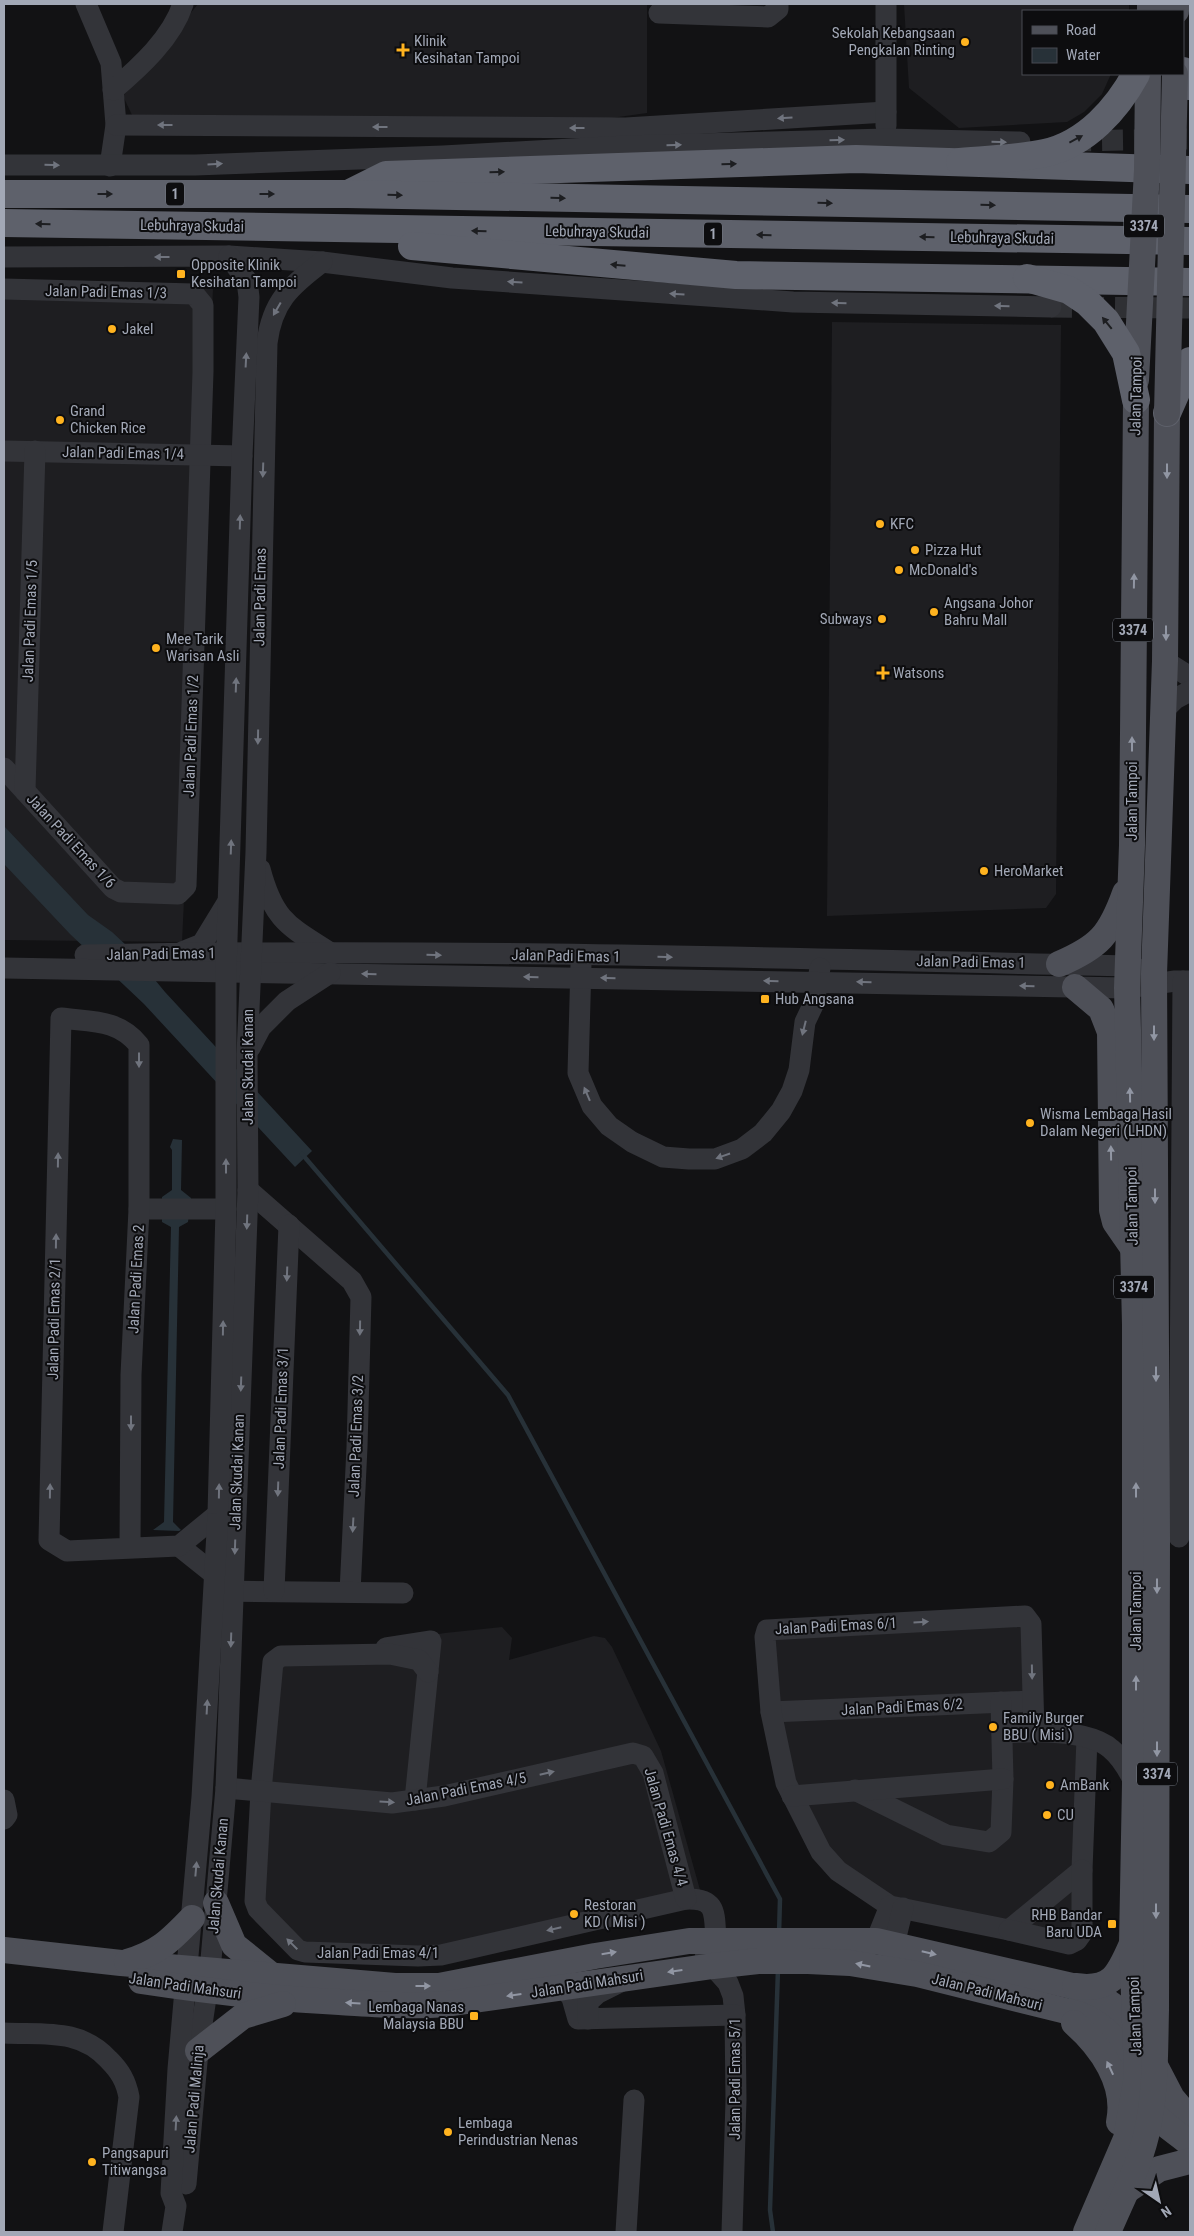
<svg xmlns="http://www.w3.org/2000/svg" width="1194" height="2236" font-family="'Roboto Condensed',sans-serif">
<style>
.built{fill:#1e1e21}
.water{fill:#273138}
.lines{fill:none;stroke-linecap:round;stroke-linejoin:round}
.stream{stroke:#273138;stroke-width:4.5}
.minor-tunnel{stroke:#2f3034;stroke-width:21;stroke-dasharray:21 11;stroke-linecap:butt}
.minor{stroke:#333439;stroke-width:21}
.major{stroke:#4e5058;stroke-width:26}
.highway{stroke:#5e616b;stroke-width:28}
.major-bridge{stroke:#4e5058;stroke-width:26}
.highway-bridge{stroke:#5e616b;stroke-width:28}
.oneway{fill:#70747e}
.oneway2{fill:#1d1e21}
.oneway3{fill:#9196a3}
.poi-dot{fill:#ffb31f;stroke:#0d0d0f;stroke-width:2}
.labels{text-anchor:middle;stroke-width:4;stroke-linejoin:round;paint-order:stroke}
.shield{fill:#0d0d0f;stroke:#757a84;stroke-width:1}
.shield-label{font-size:14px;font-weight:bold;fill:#a2a8b6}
.poi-label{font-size:15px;fill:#a2a8b6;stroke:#0d0d0f;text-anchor:start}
.street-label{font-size:15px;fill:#a2a8b6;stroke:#0d0d0f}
</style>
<rect width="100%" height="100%" fill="#121214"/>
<g class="built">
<polygon points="198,4 647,4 647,113 604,119 132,115 123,96"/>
<polygon points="904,4 1129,4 1129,11 1023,11 1023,74 1111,74 1102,94 1084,112 1067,122 959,128 909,88"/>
<polygon points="4,282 213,289 182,942 4,940"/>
<polygon points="832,322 1061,325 1056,894 1046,908 827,916"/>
<polygon points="1027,1610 1040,1726 1093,1734 1084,1941 908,1914 834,1875 781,1786 762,1628"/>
<polygon points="502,1627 512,1638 509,1660 594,1636 605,1638 612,1647 661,1751 704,1904 433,1961 304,1957 254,1913 267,1661 445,1633"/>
</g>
<g class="water">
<polygon points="4,826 88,915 112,932 127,946 165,992 312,1151 295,1167 144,1004 70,934 4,864"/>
<polygon points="173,1139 182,1140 181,1190 191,1198 188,1222 179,1227 173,1522 181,1530 179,1531 153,1530 164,1522 171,1227 162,1222 162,1197 172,1190 172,1150 170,1147"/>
</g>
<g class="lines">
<g class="stream">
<polyline points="302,1154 508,1395 780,1899 779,1934"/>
<polyline points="773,2232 770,2210 778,1969"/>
</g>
<g class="minor-tunnel">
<polyline points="1070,141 1190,139"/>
<polyline points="1051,307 1190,308"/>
</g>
<g class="minor">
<polyline points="86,4 111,63 116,125 110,166"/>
<polyline points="659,13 768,17 778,9 778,4"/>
<path d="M113,90C140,67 172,38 183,4"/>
<polyline points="116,125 626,128 886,112"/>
<polyline points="886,126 886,4"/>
<polyline points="4,165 195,165 443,156 625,146 886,139 1020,142"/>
<polyline points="4,257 229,256 322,262 452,278 793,302 1051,307"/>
<polyline points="4,289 194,294 203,305 203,372 186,886 178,894 121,892 113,888 4,768"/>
<polyline points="4,451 242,456"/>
<polyline points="1165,661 1190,677"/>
<polyline points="1164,710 1175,699 1190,691"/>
<polyline points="25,791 35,451"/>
<path d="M260,869C274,922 289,926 332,954"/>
<polyline points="182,952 202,944 227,903"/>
<path d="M85,955C433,948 781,958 1128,966L1142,970"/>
<polyline points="581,964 578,1073 592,1106 609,1126 632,1142 663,1157 689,1159 715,1159 742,1149 763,1133 781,1111 792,1091 799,1070 805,1022 814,1003 820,968"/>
<polyline points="4,968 1127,988 1175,981 1190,981"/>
<polyline points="250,1048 261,1027 287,1001 330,973"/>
<polyline points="248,1190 352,1281 361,1297 357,1447 350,1592"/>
<polyline points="139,1209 226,1209"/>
<polyline points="1179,1537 1183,981"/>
<polyline points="179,1546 214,1574"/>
<path d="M130,1547L131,1375L139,1209V1045C118,1019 92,1022 61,1018L49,1540L67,1551L179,1546L218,1514"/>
<polyline points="219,1591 403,1593"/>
<polyline points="274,1591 289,1225"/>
<polyline points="386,1648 431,1641 415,1800"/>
<path d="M428,1672L419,1660L390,1654L281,1656L273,1662L261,1791L255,1901L258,1909L298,1950L305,1952L418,1956L441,1955L686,1899C718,1898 714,1914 716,1940"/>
<polyline points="771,1712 1032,1701"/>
<polyline points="1034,1731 1031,1624 1025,1616 767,1630 765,1637 771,1712 786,1783 821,1852 838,1871 890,1906 1009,1930 1082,1870 1087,1738"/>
<path d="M1003,1733C1031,1731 1089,1729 1111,1749C1122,1758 1129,1771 1135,1784"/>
<polyline points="226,1788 392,1803 444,1796 633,1753 643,1756 653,1773 686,1899"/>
<polyline points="855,1790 946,1835 989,1842 1001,1832 1003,1779 1001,1702"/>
<polyline points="792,1796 1003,1779"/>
<polyline points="4,1800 7,1815 4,1819"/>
<polyline points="1009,1930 1069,1944 1077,1940 1082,1933 1082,1870"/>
<polyline points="876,1941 890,1906"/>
<polyline points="894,1945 903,1908"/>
<polyline points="705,1957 728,1983 733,1996 735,2015 736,2100 732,2232"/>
<polyline points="564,1987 572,1998 578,2019 735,2015"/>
<polyline points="588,2019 588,2002 598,1993 620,1982"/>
<path d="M4,2033C44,2035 80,2028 109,2060C120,2071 126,2081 129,2097L113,2232"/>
<path d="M186,2184L198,2051L210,1971L226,1788L248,1190L247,1054L256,852L267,343C272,302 290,286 322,262"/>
<polyline points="172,2232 176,2206 171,2193 178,2069 202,1797 218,1514 226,1209 226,972 242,456 249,297 247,281 229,256"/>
<polyline points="626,2232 634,2100"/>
</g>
<g class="major">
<polyline points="1150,11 1150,4"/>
<polyline points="1176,11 1176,4"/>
<path d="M1059,964C1099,947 1110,935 1125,893"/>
<polyline points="1075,987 1101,1009 1110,1032 1112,1210 1115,1222 1133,1248"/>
<polyline points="216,1903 234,1945 270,1974"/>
<polyline points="4,1950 121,1963 395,1986 439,1986 595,1956 689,1941 876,1941 1072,1986 1108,2002 1122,2012 1135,2027 1172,2098 1190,2119"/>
<path d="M127,1962C158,1953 170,1941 192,1918"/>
<path d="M141,1981C207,1991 273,1999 339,2002C375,2004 410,2007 446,2004L713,1966L758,1961H808L850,1963L917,1974L1078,2014C1107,2025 1124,2047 1137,2076C1142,2086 1144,2098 1150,2108C1158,2122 1178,2133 1190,2144"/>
<path d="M1075,1986C1111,1991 1118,1976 1131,1946"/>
<path d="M1074,2023C1101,2047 1127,2083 1119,2122"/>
<polyline points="198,2051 243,2016 283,2004"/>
<polyline points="1126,2191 1159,2169 1190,2161"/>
<polyline points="1086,2232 1126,2139 1137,2076 1132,1943 1135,1784 1135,1325 1127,988 1132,845 1136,400"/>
<path d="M1108,2232C1121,2201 1138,2169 1146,2136C1156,2095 1155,2051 1156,2010L1157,1538L1154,974L1165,661L1167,413"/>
</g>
<g class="highway">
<polyline points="1183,71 1190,86"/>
<polyline points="352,192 386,175 856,159 1190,170"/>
<polyline points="4,194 347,194 1190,209"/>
<polyline points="4,223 1190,241"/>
<polyline points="412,246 736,275 1190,282"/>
<polyline points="1167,413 1190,361"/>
</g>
<g class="major-bridge">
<polyline points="1136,380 1147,170 1148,74"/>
<polyline points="1167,413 1175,74"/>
</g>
<g class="highway-bridge">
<path d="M960,162C988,159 1018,159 1045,153C1086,144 1117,109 1136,74"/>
<polyline points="1027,278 1069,290 1087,302 1106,321 1126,353 1136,400"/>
</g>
</g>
<defs><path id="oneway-solid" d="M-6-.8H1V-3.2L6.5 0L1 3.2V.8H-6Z" transform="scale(1.25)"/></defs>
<g class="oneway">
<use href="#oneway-solid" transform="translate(785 118) rotate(176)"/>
<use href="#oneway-solid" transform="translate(165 125) rotate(-180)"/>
<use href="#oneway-solid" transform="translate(380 127) rotate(-180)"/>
<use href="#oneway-solid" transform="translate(577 128) rotate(-180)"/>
<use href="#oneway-solid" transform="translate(837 140) rotate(-2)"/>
<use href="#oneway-solid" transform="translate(999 142) rotate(2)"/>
<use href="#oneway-solid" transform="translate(674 145) rotate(-2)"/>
<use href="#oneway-solid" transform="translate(215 164) rotate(-3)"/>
<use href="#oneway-solid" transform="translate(52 165) rotate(1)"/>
<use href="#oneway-solid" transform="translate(162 257) rotate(180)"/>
<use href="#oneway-solid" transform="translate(515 282) rotate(-176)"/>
<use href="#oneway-solid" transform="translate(677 294) rotate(-176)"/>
<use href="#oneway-solid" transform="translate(839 303) rotate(-179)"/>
<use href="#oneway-solid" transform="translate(1002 306) rotate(-179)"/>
<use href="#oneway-solid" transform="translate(277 309) rotate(120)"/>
<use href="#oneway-solid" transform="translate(246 360) rotate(-87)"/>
<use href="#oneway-solid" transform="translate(263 470) rotate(92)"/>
<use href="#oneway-solid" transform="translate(240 522) rotate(-88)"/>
<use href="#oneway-solid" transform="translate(236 685) rotate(-88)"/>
<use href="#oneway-solid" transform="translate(258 737) rotate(91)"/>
<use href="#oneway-solid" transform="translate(231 847) rotate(-88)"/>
<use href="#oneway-solid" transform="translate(434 955) rotate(1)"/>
<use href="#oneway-solid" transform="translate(665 957) rotate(1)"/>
<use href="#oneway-solid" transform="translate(369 974) rotate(-179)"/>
<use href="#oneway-solid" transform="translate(531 977) rotate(-179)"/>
<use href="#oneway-solid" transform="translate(608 978) rotate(-179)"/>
<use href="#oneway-solid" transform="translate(771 981) rotate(-179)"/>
<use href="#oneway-solid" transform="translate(864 982) rotate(-179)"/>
<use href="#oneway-solid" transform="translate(1027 986) rotate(-179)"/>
<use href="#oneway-solid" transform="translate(804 1028) rotate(104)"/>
<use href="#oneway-solid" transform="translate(139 1060) rotate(90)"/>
<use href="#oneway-solid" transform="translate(587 1094) rotate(-113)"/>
<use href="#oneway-solid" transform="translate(723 1156) rotate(161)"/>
<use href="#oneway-solid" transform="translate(58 1160) rotate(-89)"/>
<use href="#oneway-solid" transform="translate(226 1166) rotate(-90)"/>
<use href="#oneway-solid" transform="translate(247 1222) rotate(92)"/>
<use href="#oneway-solid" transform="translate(56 1241) rotate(-89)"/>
<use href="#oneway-solid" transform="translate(287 1274) rotate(92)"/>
<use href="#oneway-solid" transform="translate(223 1328) rotate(-89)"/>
<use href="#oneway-solid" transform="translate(360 1328) rotate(91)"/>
<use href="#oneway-solid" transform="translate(241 1384) rotate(92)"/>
<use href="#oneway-solid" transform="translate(131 1423) rotate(90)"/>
<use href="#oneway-solid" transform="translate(278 1489) rotate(92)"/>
<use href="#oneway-solid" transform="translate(50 1491) rotate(-89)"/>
<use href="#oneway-solid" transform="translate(219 1491) rotate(-89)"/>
<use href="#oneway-solid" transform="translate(353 1525) rotate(93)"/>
<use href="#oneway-solid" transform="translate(235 1547) rotate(92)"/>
<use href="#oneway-solid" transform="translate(921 1622) rotate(-3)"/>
<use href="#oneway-solid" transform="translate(231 1640) rotate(92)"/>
<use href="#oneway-solid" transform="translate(1032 1672) rotate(89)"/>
<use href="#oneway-solid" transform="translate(207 1707) rotate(-87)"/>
<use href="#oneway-solid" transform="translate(547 1773) rotate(-13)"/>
<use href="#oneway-solid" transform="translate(387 1802) rotate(3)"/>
<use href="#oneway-solid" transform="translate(196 1869) rotate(-85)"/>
<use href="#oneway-solid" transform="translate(554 1929) rotate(167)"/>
<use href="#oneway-solid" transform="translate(292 1944) rotate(-135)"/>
<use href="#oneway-solid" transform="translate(176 2123) rotate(-87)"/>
</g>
<g class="oneway2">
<use href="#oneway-solid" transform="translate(1076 139) rotate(-28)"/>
<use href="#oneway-solid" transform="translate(729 164) rotate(-2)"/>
<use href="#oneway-solid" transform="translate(497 172) rotate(-2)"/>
<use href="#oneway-solid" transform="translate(105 194)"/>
<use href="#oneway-solid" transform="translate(267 194)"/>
<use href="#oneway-solid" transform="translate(395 195) rotate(1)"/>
<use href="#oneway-solid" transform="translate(558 198) rotate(1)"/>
<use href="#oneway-solid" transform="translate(825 203) rotate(1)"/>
<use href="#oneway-solid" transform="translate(988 205) rotate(1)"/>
<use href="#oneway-solid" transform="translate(43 224) rotate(-179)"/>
<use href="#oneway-solid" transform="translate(479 231) rotate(-179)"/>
<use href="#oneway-solid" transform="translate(764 235) rotate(-179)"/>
<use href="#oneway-solid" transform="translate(927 237) rotate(-179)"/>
<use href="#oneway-solid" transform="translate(618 265) rotate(-175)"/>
<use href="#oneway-solid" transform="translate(1107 323) rotate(-129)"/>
</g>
<g class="oneway3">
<use href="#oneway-solid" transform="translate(1167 471) rotate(90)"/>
<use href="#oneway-solid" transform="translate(1134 581) rotate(-89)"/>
<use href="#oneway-solid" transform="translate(1166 633) rotate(90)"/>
<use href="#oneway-solid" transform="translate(1132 744) rotate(-90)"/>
<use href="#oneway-solid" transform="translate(1154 1033) rotate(90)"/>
<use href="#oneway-solid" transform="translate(1130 1095) rotate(-91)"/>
<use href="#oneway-solid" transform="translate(1111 1153) rotate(-91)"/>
<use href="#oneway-solid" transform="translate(1155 1196) rotate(90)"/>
<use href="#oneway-solid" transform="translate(1156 1374) rotate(90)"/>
<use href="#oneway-solid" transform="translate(1136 1490) rotate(-90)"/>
<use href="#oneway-solid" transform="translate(1157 1586) rotate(90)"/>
<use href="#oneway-solid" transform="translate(1136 1683) rotate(-90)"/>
<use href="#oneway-solid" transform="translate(1157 1749) rotate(90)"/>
<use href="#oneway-solid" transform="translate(1156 1911) rotate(90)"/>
<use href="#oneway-solid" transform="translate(609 1953) rotate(-9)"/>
<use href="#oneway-solid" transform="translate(929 1953) rotate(13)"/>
<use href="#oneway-solid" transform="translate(863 1965) rotate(-168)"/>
<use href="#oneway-solid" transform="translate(675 1971) rotate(172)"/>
<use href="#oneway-solid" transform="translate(423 1986)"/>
<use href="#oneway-solid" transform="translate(514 1995) rotate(172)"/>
<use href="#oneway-solid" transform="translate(353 2003) rotate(-177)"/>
<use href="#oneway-solid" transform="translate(1110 2068) rotate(-115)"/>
</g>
<g class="poi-dot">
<circle cx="965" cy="42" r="5"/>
<path d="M400.5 42.5h5v5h5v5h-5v5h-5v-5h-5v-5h5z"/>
<rect x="176" y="269" width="10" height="10" rx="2.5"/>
<circle cx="112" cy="329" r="5"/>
<circle cx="60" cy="420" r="5"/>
<circle cx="880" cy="524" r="5"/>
<circle cx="915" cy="550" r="5"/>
<circle cx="899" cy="570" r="5"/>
<circle cx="934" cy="612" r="5"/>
<circle cx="882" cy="619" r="5"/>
<circle cx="156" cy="648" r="5"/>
<path d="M880.5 665.5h5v5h5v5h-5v5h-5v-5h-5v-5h5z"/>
<circle cx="984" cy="871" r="5"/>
<rect x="760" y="994" width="10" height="10" rx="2.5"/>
<circle cx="1030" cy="1123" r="5"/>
<circle cx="993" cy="1727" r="5"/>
<circle cx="1050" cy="1785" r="5"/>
<circle cx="1047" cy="1815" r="5"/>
<circle cx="574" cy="1914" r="5"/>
<rect x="1107" y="1919" width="10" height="10" rx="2.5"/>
<rect x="469" y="2011" width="10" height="10" rx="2.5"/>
<circle cx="448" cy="2132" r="5"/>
<circle cx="92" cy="2162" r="5"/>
</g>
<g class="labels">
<g class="shield">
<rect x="166" y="182.5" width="18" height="23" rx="4"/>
<rect x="1124" y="214.5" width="40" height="23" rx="4"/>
<rect x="704" y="222.5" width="18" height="23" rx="4"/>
<rect x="1113" y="618.5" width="40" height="23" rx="4"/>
<rect x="1114" y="1275.5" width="40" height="23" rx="4"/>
<rect x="1137" y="1762.5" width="40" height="23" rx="4"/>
</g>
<g class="shield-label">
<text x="175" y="199">1</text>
<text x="1144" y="231">3374</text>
<text x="713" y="239">1</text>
<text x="1133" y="635">3374</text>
<text x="1134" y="1292">3374</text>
<text x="1157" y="1779">3374</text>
</g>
<g class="poi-label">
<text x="955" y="38" text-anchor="end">Sekolah Kebangsaan<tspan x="955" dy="17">Pengkalan Rinting</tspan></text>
<text x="414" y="46">Klinik<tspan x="414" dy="17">Kesihatan Tampoi</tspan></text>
<text x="191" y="270">Opposite Klinik<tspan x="191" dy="17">Kesihatan Tampoi</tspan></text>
<text x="122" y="334">Jakel</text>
<text x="70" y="416">Grand<tspan x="70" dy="17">Chicken Rice</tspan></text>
<text x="890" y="529">KFC</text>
<text x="925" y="555">Pizza Hut</text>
<text x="909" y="575">McDonald's</text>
<text x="944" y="608">Angsana Johor<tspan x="944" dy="17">Bahru Mall</tspan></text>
<text x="872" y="624" text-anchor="end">Subways</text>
<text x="166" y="644">Mee Tarik<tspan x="166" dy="17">Warisan Asli</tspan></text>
<text x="893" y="678">Watsons</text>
<text x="994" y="876">HeroMarket</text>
<text x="775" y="1004">Hub Angsana</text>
<text x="1040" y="1119">Wisma Lembaga Hasil<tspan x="1040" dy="17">Dalam Negeri (LHDN)</tspan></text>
<text x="1003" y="1723">Family Burger<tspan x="1003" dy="17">BBU ( Misi )</tspan></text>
<text x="1060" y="1790">AmBank</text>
<text x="1057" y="1820">CU</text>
<text x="584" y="1910">Restoran<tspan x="584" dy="17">KD ( Misi )</tspan></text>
<text x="1102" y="1920" text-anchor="end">RHB Bandar<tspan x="1102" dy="17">Baru UDA</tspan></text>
<text x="464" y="2012" text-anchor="end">Lembaga Nanas<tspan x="464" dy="17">Malaysia BBU</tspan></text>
<text x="458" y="2128">Lembaga<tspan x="458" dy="17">Perindustrian Nenas</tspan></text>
<text x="102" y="2158">Pangsapuri<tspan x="102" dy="17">Titiwangsa</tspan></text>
</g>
<g class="street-label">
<text transform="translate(192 226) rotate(1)" y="5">Lebuhraya Skudai</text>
<text transform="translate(597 232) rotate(1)" y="5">Lebuhraya Skudai</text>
<text transform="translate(1002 238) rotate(1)" y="5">Lebuhraya Skudai</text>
<text transform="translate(106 292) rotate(1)" y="5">Jalan Padi Emas 1/3</text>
<text transform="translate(1136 396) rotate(-89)" y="5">Jalan Tampoi</text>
<text transform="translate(123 453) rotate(1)" y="5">Jalan Padi Emas 1/4</text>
<text transform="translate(260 597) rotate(-89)" y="5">Jalan Padi Emas</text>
<text transform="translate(30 621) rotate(-88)" y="5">Jalan Padi Emas 1/5</text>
<text transform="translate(191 736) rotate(-88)" y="5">Jalan Padi Emas 1/2</text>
<text transform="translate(1132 801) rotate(-90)" y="5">Jalan Tampoi</text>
<text transform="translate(71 841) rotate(47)" y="5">Jalan Padi Emas 1/6</text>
<text transform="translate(161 954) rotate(-1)" y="5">Jalan Padi Emas 1</text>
<text transform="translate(566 956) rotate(1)" y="5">Jalan Padi Emas 1</text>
<text transform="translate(971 962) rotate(1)" y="5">Jalan Padi Emas 1</text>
<text transform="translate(248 1067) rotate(-90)" y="5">Jalan Skudai Kanan</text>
<text transform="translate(1132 1206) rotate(-91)" y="5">Jalan Tampoi</text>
<text transform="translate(136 1279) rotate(-87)" y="5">Jalan Padi Emas 2</text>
<text transform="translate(54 1319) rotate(-89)" y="5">Jalan Padi Emas 2/1</text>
<text transform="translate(281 1408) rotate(-88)" y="5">Jalan Padi Emas 3/1</text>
<text transform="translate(356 1436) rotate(-88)" y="5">Jalan Padi Emas 3/2</text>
<text transform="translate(237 1472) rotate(-88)" y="5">Jalan Skudai Kanan</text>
<text transform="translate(1136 1611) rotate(-90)" y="5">Jalan Tampoi</text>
<text transform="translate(836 1626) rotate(-3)" y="5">Jalan Padi Emas 6/1</text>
<text transform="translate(902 1707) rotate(-3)" y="5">Jalan Padi Emas 6/2</text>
<text transform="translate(466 1789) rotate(-11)" y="5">Jalan Padi Emas 4/5</text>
<text transform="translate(666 1827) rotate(74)" y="5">Jalan Padi Emas 4/4</text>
<text transform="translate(218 1876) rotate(-85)" y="5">Jalan Skudai Kanan</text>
<text x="378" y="1958">Jalan Padi Emas 4/1</text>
<text transform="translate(587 1984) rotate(-9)" y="5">Jalan Padi Mahsuri</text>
<text transform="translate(185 1986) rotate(8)" y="5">Jalan Padi Mahsuri</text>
<text transform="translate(987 1992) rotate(14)" y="5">Jalan Padi Mahsuri</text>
<text transform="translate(1135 2016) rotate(-92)" y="5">Jalan Tampoi</text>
<text transform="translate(735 2079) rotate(-90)" y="5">Jalan Padi Emas 5/1</text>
<text transform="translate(194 2099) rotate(-85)" y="5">Jalan Padi Malinja</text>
</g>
</g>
<rect width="1194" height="2236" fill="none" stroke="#a2a8b6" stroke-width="10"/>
<rect x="1022" y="10" width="162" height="65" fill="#0d0d0f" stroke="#494b52"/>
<rect x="1032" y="26" width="25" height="8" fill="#4e5058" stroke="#494b52"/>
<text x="1066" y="35" font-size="15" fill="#a2a8b6">Road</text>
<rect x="1032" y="48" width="25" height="15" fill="#273138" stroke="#494b52"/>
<text x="1066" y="60" font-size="15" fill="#a2a8b6">Water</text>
<g transform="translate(1159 2201) rotate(146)" stroke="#0d0d0f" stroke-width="4" paint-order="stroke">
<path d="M0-4L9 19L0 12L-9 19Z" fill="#a2a8b6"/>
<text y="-8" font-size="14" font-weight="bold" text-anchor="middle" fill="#a2a8b6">N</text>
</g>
</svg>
